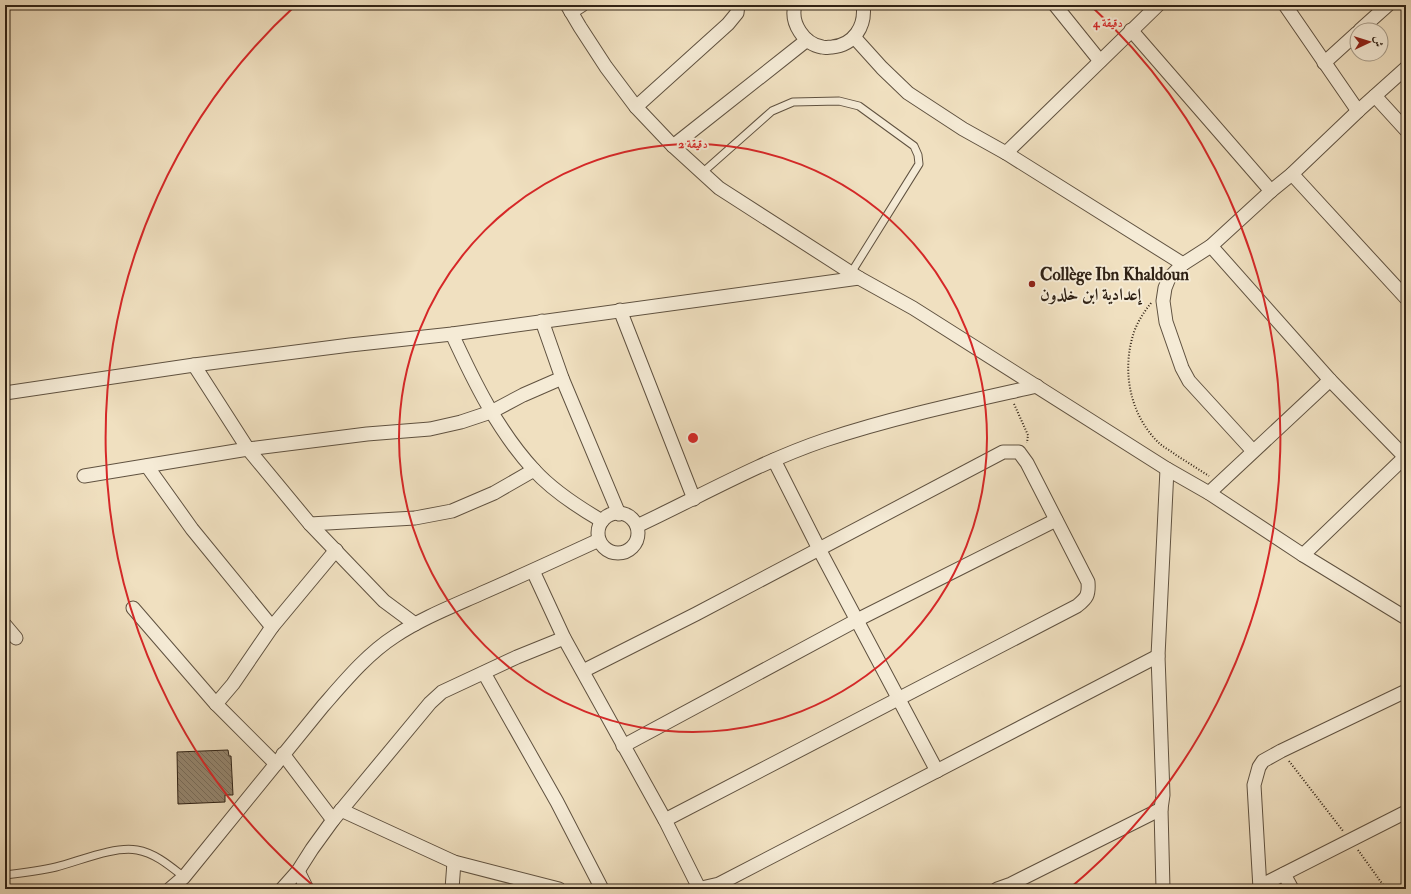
<svg xmlns="http://www.w3.org/2000/svg" width="1411" height="894" font-family="'IM FELL Double Pica',Amiri,serif">
<style>
.building{fill:url(#building-back-hatch);stroke:#302215}
.lines{fill:none;stroke-linecap:round;stroke-linejoin:round}
.service-casing{stroke:#605240;stroke-width:9}
.minor-casing{stroke:#605240;stroke-width:15}
.path{stroke:#302215;stroke-width:2;stroke-dasharray:1 2;stroke-linecap:butt}
.service{stroke:#f5ebd6;stroke-width:7}
.minor{stroke:#f5ebd6;stroke-width:13}
.ring{fill:none;stroke:#d62828;stroke-width:2}
.poi-dot{fill:#8f2418;stroke:#f5ebd6;stroke-width:1.5}
.labels{text-anchor:middle;stroke-width:4;stroke-linejoin:round;paint-order:stroke}
.poi-label{font-size:17px;font-weight:bold;fill:#302215;stroke:#f5ebd6;text-anchor:start}
.centre{fill:#d62828;stroke:#f5ebd6;stroke-width:2}
.ring-label{font-size:12px;text-anchor:middle;font-weight:bold;fill:#d62828;stroke:#f5ebd6;stroke-width:4;stroke-linejoin:round;paint-order:stroke}
</style>
<defs>
<pattern id="building-back-hatch" width="6" height="6" patternUnits="userSpaceOnUse"><rect width="6" height="6" fill="#94856e"/><path d="M-1 5l2 2M0 0l6 6M5-1l2 2" fill="none" stroke="#796c59"/></pattern>
</defs>
<rect width="100%" height="100%" fill="#f0e0c0"/>
<filter id="stains"><feTurbulence type="fractalNoise" baseFrequency=".005" numOctaves="4"/><feColorMatrix values="0 0 0 0 .2 0 0 0 0 .09 0 0 0 0 .02 0 0 0 .5 -.17"/></filter>
<radialGradient id="worn" r=".72"><stop offset=".6" stop-color="#630" stop-opacity="0"/><stop offset="1" stop-color="#630" stop-opacity=".3"/></radialGradient>
<polygon class="building" points="228,750 229,756 231,756 233,795 225,795 225,802 178,804 177,752"/>
<g class="lines">
<g class="service-casing">
<g id="service">
<polyline points="702,173 772,111 793,102 839,101 859,106 914,146 918,155 919,164 851,273"/>
<path d="M5,875C22,873 39,871 56,867C80,861 113,846 137,850C155,853 170,866 184,877"/>
</g>
</g>
<g class="minor-casing">
<g id="minor">
<polyline points="567,5 580,27 606,67 636,107 673,146 719,188 859,278 913,308 1167,469 1209,493 1303,555 1406,618"/>
<path d="M795,5C790,23 804,44 822,47C825,48 829,47 832,47C854,45 866,26 863,5"/>
<polyline points="1055,5 1100,61"/>
<polyline points="1285,5 1358,111"/>
<polyline points="571,12 582,5"/>
<polyline points="1131,30 1271,191"/>
<polyline points="1360,30 1388,5"/>
<polyline points="854,37 882,68 908,93 963,129 1006,153 1183,264"/>
<polyline points="1324,63 1357,33"/>
<polyline points="1375,96 1406,130"/>
<polyline points="636,107 728,24 737,13 738,5"/>
<polyline points="673,146 807,40"/>
<polyline points="1006,153 1158,5"/>
<polyline points="1292,174 1406,298"/>
<polyline points="1211,246 1330,380 1405,457"/>
<polyline points="620,310 694,499"/>
<polyline points="542,321 562,378 619,514"/>
<path d="M452,334C474,382 498,431 534,470C553,491 578,507 602,521"/>
<polyline points="194,365 248,449 310,524 384,601 415,624"/>
<polyline points="5,393 194,365 350,345 452,334 859,278"/>
<polyline points="1253,451 1189,381 1182,368 1166,322 1163,301 1165,288 1169,278 1183,264 1211,246 1271,191 1292,174 1358,111 1406,68"/>
<polyline points="774,460 819,549 937,771"/>
<polyline points="147,466 192,529 272,627"/>
<polyline points="84,476 248,449 367,434 430,429 461,422 491,412 523,395 562,378"/>
<polyline points="1209,493 1330,380"/>
<circle cx="618" cy="533" r="20"/>
<polyline points="310,524 415,518 452,511 494,493 534,470"/>
<path d="M637,526C699,497 760,462 825,440C894,417 966,402 1037,386"/>
<polyline points="1303,555 1406,456"/>
<polyline points="533,571 564,638 665,820 699,888"/>
<polyline points="133,608 216,704 276,764"/>
<polyline points="5,625 16,638"/>
<path d="M583,671L696,614L1003,452H1019L1027,463L1088,582C1089,595 1087,598 1077,606L665,820"/>
<polyline points="484,673 557,802 602,889"/>
<polyline points="216,704 233,684 272,627 336,550"/>
<polyline points="623,746 857,620 1056,520"/>
<polyline points="283,754 333,820"/>
<polyline points="341,810 454,862 559,889"/>
<polyline points="298,871 307,889"/>
<polyline points="1284,874 1292,889"/>
<polyline points="1260,886 1406,812"/>
<path d="M170,889L184,877L323,706C344,682 367,654 395,636C422,618 453,606 482,593C521,576 560,558 599,540"/>
<polyline points="282,889 298,871 312,849 333,820 430,703 442,692 517,657 564,638"/>
<polyline points="452,889 454,862"/>
<polyline points="697,889 719,884 1158,656"/>
<polyline points="997,889 1011,884 1161,809"/>
<polyline points="1163,889 1161,809 1163,795 1158,656 1167,469"/>
<polyline points="1260,889 1254,785 1259,767 1263,761 1281,751 1406,691"/>
</g>
</g>
<g class="path">
<path d="M1151,303C1144,312 1138,321 1134,332C1121,371 1130,416 1160,444C1165,448 1171,451 1176,455C1187,462 1198,469 1209,476"/>
<polyline points="1014,404 1028,435 1027,443"/>
<polyline points="1289,761 1343,831"/>
<polyline points="1358,850 1386,889"/>
</g>
<use href="#service" class="service"/>
<use href="#minor" class="minor"/>
</g>
<g class="ring">
<circle cx="693" cy="438" r="294"/>
<path d="M316 888A587 587 0 0 1 296 5M1090 5A587 587 0 0 1 1070 888"/>
</g>
<circle class="poi-dot" cx="1032" cy="284" r="4"/>
<g class="labels">
<g class="poi-label">
<text x="1040" y="280">Collège Ibn Khaldoun<tspan x="1040" dy="20">إعدادية ابن خلدون</tspan></text>
</g>
</g>
<circle cx="693" cy="438" r="6" class="centre"/>
<g class="ring-label">
<text x="1108" y="27">4 دقيقة</text>
<text x="693" y="148">2 دقيقة</text>
</g>
<rect width="1411" height="894" fill="none" stroke="#f0e0c0" stroke-width="20"/>
<rect x="6" y="6" width="1399" height="882" fill="none" stroke="#302215" stroke-width="2"/>
<rect x="10" y="10" width="1391" height="874" fill="none" stroke="#302215"/>
<g transform="translate(1369 42) rotate(86)"><circle r="19" fill="#f5ebd6" stroke="#a69b89"/>
<path d="M0-3L7 15L0 10L-7 15Z" fill="#8f2418"/>
<text y="-6" font-size="11" font-weight="bold" text-anchor="middle" fill="#302215">ش</text>
</g>
<rect width="100%" height="100%" filter="url(#stains)"/>
<rect width="100%" height="100%" fill="url(#worn)"/>
</svg>
